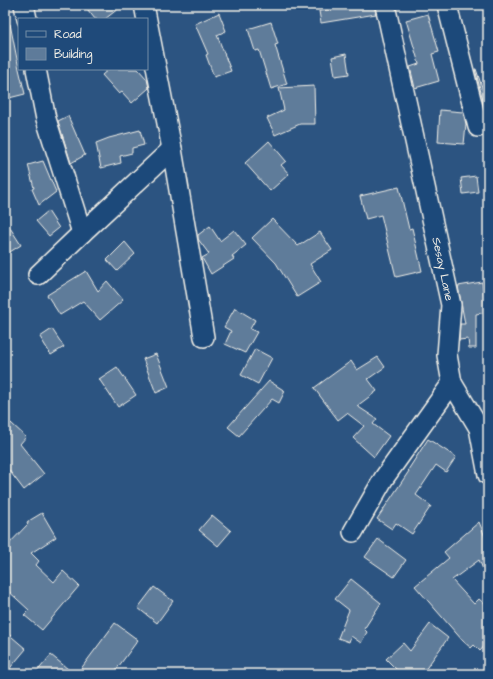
<svg xmlns="http://www.w3.org/2000/svg" width="493" height="679" font-family="'Architects Daughter',sans-serif">
<style>
.building{fill:#5e7b9a;stroke:#f4f1e8}
.lines{fill:none;stroke-linecap:round;stroke-linejoin:round}
.minor-casing{stroke:#f4f1e8;stroke-width:22}
.minor{stroke:#1f4a7a;stroke-width:19}
.labels{text-anchor:middle;stroke-width:4;stroke-linejoin:round;paint-order:stroke}
.street-label{font-size:12px;fill:#f4f1e8;stroke:#1f4a7a}
</style>
<rect width="100%" height="100%" fill="#2c5481"/>
<filter id="ink" filterUnits="userSpaceOnUse"><feTurbulence type="fractalNoise" baseFrequency=".025" numOctaves="2"/><feDisplacementMap in="SourceGraphic" scale="8" xChannelSelector="R" yChannelSelector="G"/><feConvolveMatrix kernelMatrix="1 2 1 2 8 2 1 2 1" color-interpolation-filters="sRGB"/></filter>
<g filter="url(#ink)">
<g class="building">
<polygon points="84,5 123,5 105,19 95,19"/>
<polygon points="336,5 374,5 376,14 321,23 319,11 336,8"/>
<polygon points="219,13 226,31 217,35 231,71 214,77 206,55 208,54 195,24"/>
<polygon points="428,14 439,52 432,54 439,81 415,88 410,67 419,64 406,20"/>
<polygon points="271,22 278,44 275,45 287,84 271,89 259,50 255,51 248,29"/>
<polygon points="10,24 19,69 25,94 5,99 5,25"/>
<polygon points="346,54 349,74 335,76 332,57"/>
<polygon points="109,69 138,69 147,79 149,88 132,103 122,92 119,94 102,75"/>
<polygon points="475,69 476,69 484,93 488,92 488,107 485,108"/>
<polygon points="314,86 315,124 300,124 275,135 267,118 284,110 279,88"/>
<polygon points="440,110 463,112 466,124 464,144 438,142"/>
<polygon points="68,116 85,155 71,163 58,121"/>
<polygon points="140,130 144,145 132,148 132,153 120,156 121,163 101,168 96,143 109,138"/>
<polygon points="269,141 286,161 281,165 289,174 270,191 245,163"/>
<polygon points="43,161 56,192 39,205 32,189 34,188 28,165"/>
<polygon points="476,176 478,192 463,194 461,178"/>
<polygon points="399,187 409,229 412,228 422,271 396,277 381,215 366,219 360,196"/>
<polygon points="48,211 59,228 49,236 36,221"/>
<polygon points="272,219 298,246 320,232 332,250 310,264 321,282 297,297 276,263 252,238"/>
<polygon points="5,220 21,245 5,255"/>
<polygon points="210,226 220,241 234,230 246,245 232,256 234,259 211,274 202,258 209,254 198,239 198,235"/>
<polygon points="125,242 135,254 117,271 107,260"/>
<polygon points="86,271 98,291 107,281 123,300 100,320 83,301 60,315 47,295"/>
<polygon points="482,282 487,312 476,314 476,348 469,348 468,339 459,340 460,324 465,324 458,286"/>
<polygon points="235,308 255,320 250,329 257,332 245,353 225,344 231,331 224,327"/>
<polygon points="52,329 64,347 51,355 40,337"/>
<polygon points="255,349 272,358 258,384 241,375"/>
<polygon points="156,354 169,387 156,393 143,359"/>
<polygon points="378,357 385,367 368,379 377,391 357,406 377,419 373,424 389,436 374,457 353,438 364,426 347,413 338,420 314,388 351,361 357,370"/>
<polygon points="117,367 136,395 118,407 99,379"/>
<polygon points="269,381 285,391 279,403 272,399 239,436 228,427"/>
<polygon points="11,423 26,437 20,444 44,474 24,490 5,465 5,429"/>
<polygon points="428,439 456,457 446,472 436,465 416,495 431,506 412,534 396,523 392,529 377,519 409,471 408,470"/>
<polygon points="42,513 56,537 31,553 39,561 36,565 54,582 63,571 79,586 42,630 24,615 29,610 5,588 5,548 28,524 27,522"/>
<polygon points="212,515 231,531 218,546 199,530"/>
<polygon points="479,522 488,544 488,580 479,560 452,580 474,604 479,599 488,607 488,642 480,651 474,645 471,648 463,641 415,586 449,558 444,552"/>
<polygon points="378,539 406,560 394,577 365,557"/>
<polygon points="351,579 381,603 364,629 367,632 361,643 351,636 349,642 338,638 349,610 335,599"/>
<polygon points="154,587 173,601 157,623 138,608"/>
<polygon points="115,623 138,640 113,674 77,674"/>
<polygon points="430,624 448,638 422,674 401,674 386,659 403,643 410,651"/>
<polygon points="5,631 26,649 5,674"/>
<polygon points="51,655 74,674 35,674"/>
</g>
<g class="lines">
<g class="minor-casing">
<g id="minor">
<polyline points="24,5 27,19"/>
<polyline points="144,5 172,149 204,337"/>
<polyline points="447,5 478,127"/>
<polyline points="36,69 46,119 82,233"/>
<polyline points="38,275 82,233 172,149"/>
<polyline points="452,383 479,428 488,426"/>
<polyline points="479,428 488,475"/>
<polyline points="353,532 384,478 452,383 447,355 451,305 385,5"/>
</g>
</g>
<use href="#minor" class="minor"/>
</g>
</g>
<g class="labels">
<g class="street-label">
<text transform="translate(443 269) rotate(78)" y="4">Sesay Lane</text>
</g>
</g>
<rect width="493" height="679" fill="none" stroke="#1f4a7a" stroke-width="20"/>
<rect x="10" y="10" width="473" height="659" fill="none" stroke="#f4f1e8" stroke-width="1.5" filter="url(#ink)"/>
<rect x="18" y="18" width="130" height="52" fill="#1f4a7a" stroke="#748da6"/>
<rect x="26" y="31" width="20" height="6" fill="#1f4a7a" stroke="#748da6"/>
<text x="54" y="38" font-size="12" fill="#f4f1e8">Road</text>
<rect x="26" y="48" width="20" height="12" fill="#5e7b9a" stroke="#748da6"/>
<text x="54" y="58" font-size="12" fill="#f4f1e8">Building</text>
</svg>
